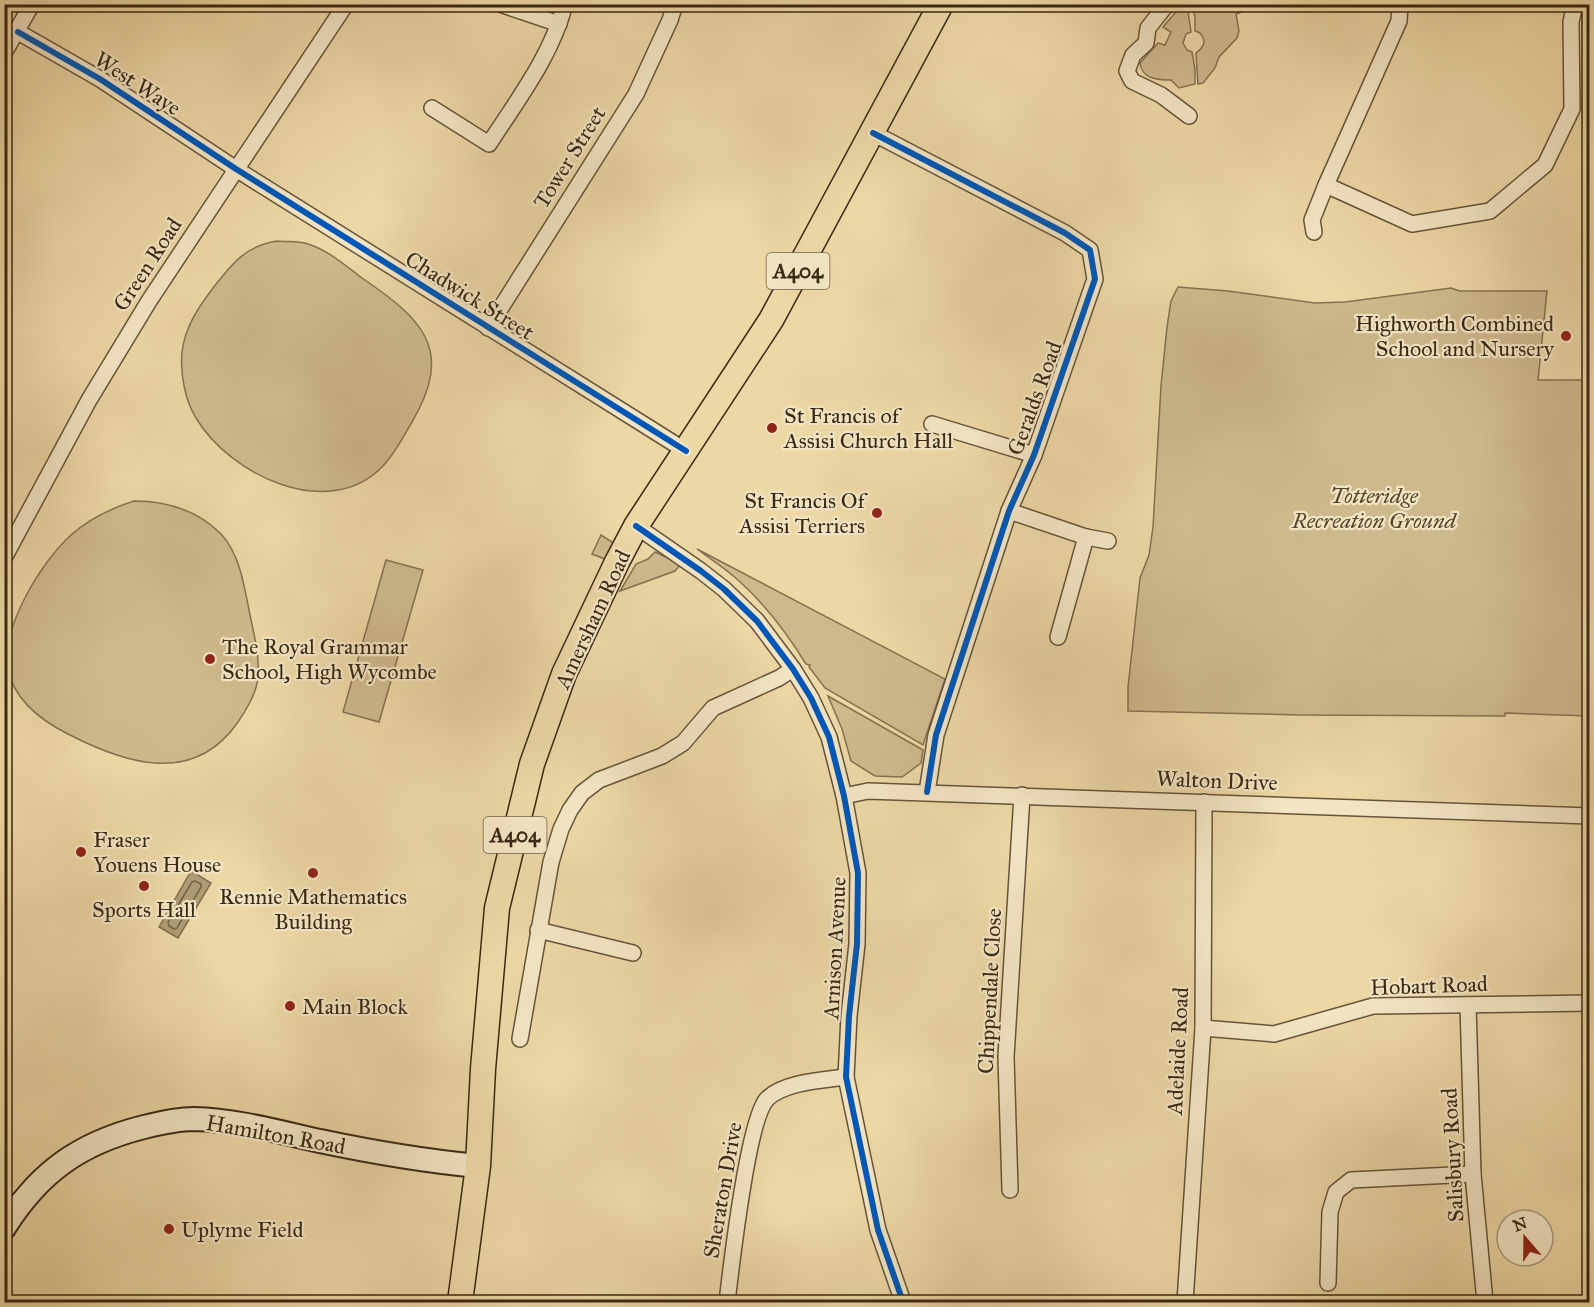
<svg xmlns="http://www.w3.org/2000/svg" width="1594" height="1307" font-family="'IM FELL Great Primer',serif">
<style>
.green{fill:#ceb98d;stroke:#847151;stroke-width:1.5}
.water{fill:#af9c74;stroke:#806e4e;stroke-width:1.5}
.lines{fill:none;stroke-linecap:round;stroke-linejoin:round}
.shore{stroke:#746244;stroke-width:1.5}
.street-casing{stroke:#665439;stroke-width:18}
.secondary-casing{stroke:#3a2915;stroke-width:26}
.primary-casing{stroke:#3a2915;stroke-width:27}
.street{stroke:#f3e5c4;stroke-width:15}
.secondary{stroke:#f3e5c4;stroke-width:22}
.primary{stroke:#ecd7a5;stroke-width:24}
.cycleway-casing{stroke:#f3e5c4;stroke-width:10}
.cycleway{stroke:#0057b8;stroke-width:6}
.poi-dot{fill:#8f2418;stroke:#f3e5c4;stroke-width:2}
.labels{text-anchor:middle;stroke-width:4.5;stroke-linejoin:round;paint-order:stroke}
.shield{fill:#f3e5c4;stroke:#72614a;stroke-width:1.5}
.shield-label{font-size:21px;font-weight:bold;fill:#3a2915}
.street-label{font-size:22px;fill:#3a2915;stroke:#f3e5c4}
.poi-label{font-size:22px;fill:#3a2915;stroke:#f3e5c4;text-anchor:start}
.park-label{font-size:22px;font-style:italic;fill:#58462d;stroke:#f3e5c4}
</style>
<rect width="100%" height="100%" fill="#ecd7a5"/>
<filter id="stains"><feTurbulence type="fractalNoise" baseFrequency=".00333" numOctaves="4"/><feColorMatrix values="0 0 0 0 .2 0 0 0 0 .09 0 0 0 0 .02 0 0 0 .5 -.17"/></filter>
<radialGradient id="worn" r=".72"><stop offset=".6" stop-color="#630" stop-opacity="0"/><stop offset="1" stop-color="#630" stop-opacity=".3"/></radialGradient>
<g class="green">
<path d="M1180,5H1187L1191,32L1186,34L1183,43L1187,50L1192,52L1195,69V84L1179,88L1171,80C1157,80 1142,79 1140,63L1158,43L1165,45L1171,32L1163,27L1175,13Z"/>
<path d="M1192,5H1247L1249,9L1236,14L1239,31L1237,38L1219,57L1215,68L1203,83L1198,84L1196,53C1204,47 1207,41 1200,33L1195,31V17Z"/>
<path d="M277,241C287,242 299,241 308,244C328,250 346,266 362,278C422,319 455,349 412,422C403,437 395,454 382,467C328,522 230,475 196,418C185,400 180,374 182,352C185,327 198,308 213,288C232,264 245,246 277,241Z"/>
<polygon points="1178,287 1228,291 1315,303 1345,302 1451,288 1460,291 1547,291 1538,380 1589,380 1589,716 1505,713 1505,716 1300,715 1128,711 1128,687 1140,578 1149,555 1153,527 1161,386 1167,327 1171,301"/>
<path d="M134,501C167,501 198,511 221,534C239,553 244,584 249,610C253,631 260,655 258,677C257,693 247,709 238,722C194,786 126,764 68,734C42,721 15,701 8,670C0,629 41,562 71,535C89,519 112,508 134,501Z"/>
<polygon points="601,535 615,544 607,560 592,554"/>
<path d="M697,549L945,679L923,745L825,688L809,667L810,665L806,664C787,633 765,604 738,580C726,569 711,559 697,549Z"/>
<polygon points="655,552 681,564 675,571 620,591 636,564 648,559"/>
<polygon points="386,560 423,570 379,722 343,712"/>
<polygon points="828,696 923,750 921,763 902,777 875,776 851,761 842,729"/>
</g>
<polygon class="water" points="191,871 211,883 178,938 159,927"/>
<g class="lines">
<polygon class="shore" points="195,881 201,884 201,887 177,928 174,929 169,926 168,922 192,882"/>
<g class="street-casing">
<g id="street">
<polyline points="500,4 559,24"/>
<polyline points="1167,4 1148,28 1146,43 1133,55 1127,71 1132,81 1161,95 1189,116"/>
<polyline points="1400,4 1399,21 1326,185 1412,224 1490,211 1545,165 1572,109 1571,22 1575,4"/>
<polyline points="18,32 100,79 236,169 686,451"/>
<polyline points="4,53 32,4"/>
<path d="M432,108L489,144C518,99 551,57 565,4"/>
<polyline points="873,133 1065,233 1090,250 1095,279 1034,455 1009,511 936,735 927,792"/>
<polyline points="1314,232 1312,220 1326,185"/>
<polyline points="488,328 636,94 670,20 675,4"/>
<polyline points="932,424 1034,455"/>
<polyline points="1009,511 1086,537 1108,541"/>
<polyline points="636,526 701,571 724,589 757,621 793,669 811,698 829,737 844,796 858,873 857,944 849,1016 846,1077 878,1230 903,1302"/>
<polyline points="4,558 89,400 149,301 346,4"/>
<polyline points="1058,637 1086,537"/>
<polyline points="844,796 868,791 1590,816"/>
<polyline points="538,930 633,953"/>
<polyline points="1468,1005 1473,1174 1485,1302"/>
<polyline points="1203,1028 1274,1034 1373,1006 1590,1003"/>
<polyline points="520,1039 551,862 561,829 570,810 582,793 599,780 662,756 683,743 713,708 779,678 793,669"/>
<polyline points="1010,1190 1006,1057 1022,795"/>
<polyline points="1328,1283 1330,1212 1336,1192 1351,1180 1473,1174"/>
<path d="M727,1302C731,1268 748,1119 767,1099C784,1082 823,1080 846,1077"/>
<polyline points="1185,1302 1203,1028 1204,802"/>
</g>
</g>
<g class="secondary-casing">
<path id="secondary" d="M4,1228C39,1172 80,1143 144,1127C160,1123 178,1119 194,1119C236,1120 279,1132 320,1141C372,1152 425,1161 478,1166"/>
</g>
<g class="primary-casing">
<polyline id="primary" points="460,1302 478,1166 483,1069 497,908 532,764 564,674 617,562 636,526 771,320 941,4"/>
</g>
<use href="#street" class="street"/>
<use href="#secondary" class="secondary"/>
<use href="#primary" class="primary"/>
<g class="cycleway-casing">
<g id="cycleway">
<polyline points="18,32 100,79 236,169 686,451"/>
<polyline points="873,133 1065,233 1090,250 1095,279 1034,455 1009,511 936,735 927,792"/>
<polyline points="636,526 701,571 724,589 757,621 793,669 811,698 829,737 844,796 858,873 857,944 849,1016 846,1077 878,1230 903,1302"/>
</g>
</g>
<use href="#cycleway" class="cycleway"/>
</g>
<g class="poi-dot">
<circle cx="1566" cy="336" r="6"/>
<circle cx="772" cy="428" r="6"/>
<circle cx="877" cy="513" r="6"/>
<circle cx="210" cy="659" r="6"/>
<circle cx="81" cy="852" r="6"/>
<circle cx="313" cy="873" r="6"/>
<circle cx="144" cy="886" r="6"/>
<circle cx="290" cy="1006" r="6"/>
<circle cx="169" cy="1229" r="6"/>
</g>
<g class="labels">
<g class="shield">
<rect x="766.5" y="253" width="63" height="36" rx="4.5"/>
<rect x="483.5" y="817" width="63" height="36" rx="4.5"/>
</g>
<g class="shield-label">
<text x="798" y="278">A404</text>
<text x="515" y="842">A404</text>
</g>
<g class="street-label">
<text transform="translate(138 83) rotate(33)" y="8">West Waye</text>
<text transform="translate(569 157) rotate(-58)" y="8">Tower Street</text>
<text transform="translate(147 264) rotate(-57)" y="8">Green Road</text>
<text transform="translate(470 295) rotate(32)" y="8">Chadwick Street</text>
<text transform="translate(1034 398) rotate(-70)" y="8">Geralds Road</text>
<text transform="translate(592 619) rotate(-65)" y="8">Amersham Road</text>
<text transform="translate(1217 780) rotate(2)" y="8">Walton Drive</text>
<text transform="translate(834 948) rotate(-87)" y="8">Arnison Avenue</text>
<text transform="translate(1429 985) rotate(-2)" y="8">Hobart Road</text>
<text transform="translate(989 991) rotate(-87)" y="8">Chippendale Close</text>
<text transform="translate(1177 1051) rotate(-87)" y="8">Adelaide Road</text>
<text transform="translate(276 1134) rotate(10)" y="8">Hamilton Road</text>
<text transform="translate(1452 1155) rotate(-93)" y="8">Salisbury Road</text>
<text transform="translate(722 1190) rotate(-80)" y="8">Sheraton Drive</text>
</g>
<g class="poi-label">
<text x="1554" y="331" text-anchor="end">Highworth Combined<tspan x="1554" dy="25">School and Nursery</tspan></text>
<text x="784" y="423">St Francis of<tspan x="784" dy="25">Assisi Church Hall</tspan></text>
<text x="865" y="508" text-anchor="end">St Francis Of<tspan x="865" dy="25">Assisi Terriers</tspan></text>
<text x="222" y="654">The Royal Grammar<tspan x="222" dy="25">School, High Wycombe</tspan></text>
<text x="93" y="847">Fraser<tspan x="93" dy="25">Youens House</tspan></text>
<text x="313" y="904" text-anchor="middle">Rennie Mathematics<tspan x="313" dy="25">Building</tspan></text>
<text x="144" y="917" text-anchor="middle">Sports Hall</text>
<text x="302" y="1014">Main Block</text>
<text x="181" y="1237">Uplyme Field</text>
</g>
<g class="park-label">
<text x="1374" y="503">Totteridge<tspan x="1374" dy="25">Recreation Ground</tspan></text>
</g>
</g>
<rect width="1594" height="1307" fill="none" stroke="#ecd7a5" stroke-width="24"/>
<rect x="6" y="6" width="1582" height="1295" fill="none" stroke="#3a2915" stroke-width="3"/>
<rect x="12" y="12" width="1570" height="1283" fill="none" stroke="#3a2915" stroke-width="1.5"/>
<g transform="translate(1525 1238) rotate(340)"><circle r="28" fill="#f3e5c4" stroke="#a99a7e" stroke-width="1.5"/>
<path d="M0-4.5L10 22L0 15L-10 22Z" fill="#8f2418"/>
<text y="-9" font-size="16" font-weight="bold" text-anchor="middle" fill="#3a2915">N</text>
</g>
<rect width="100%" height="100%" filter="url(#stains)"/>
<rect width="100%" height="100%" fill="url(#worn)"/>
</svg>
